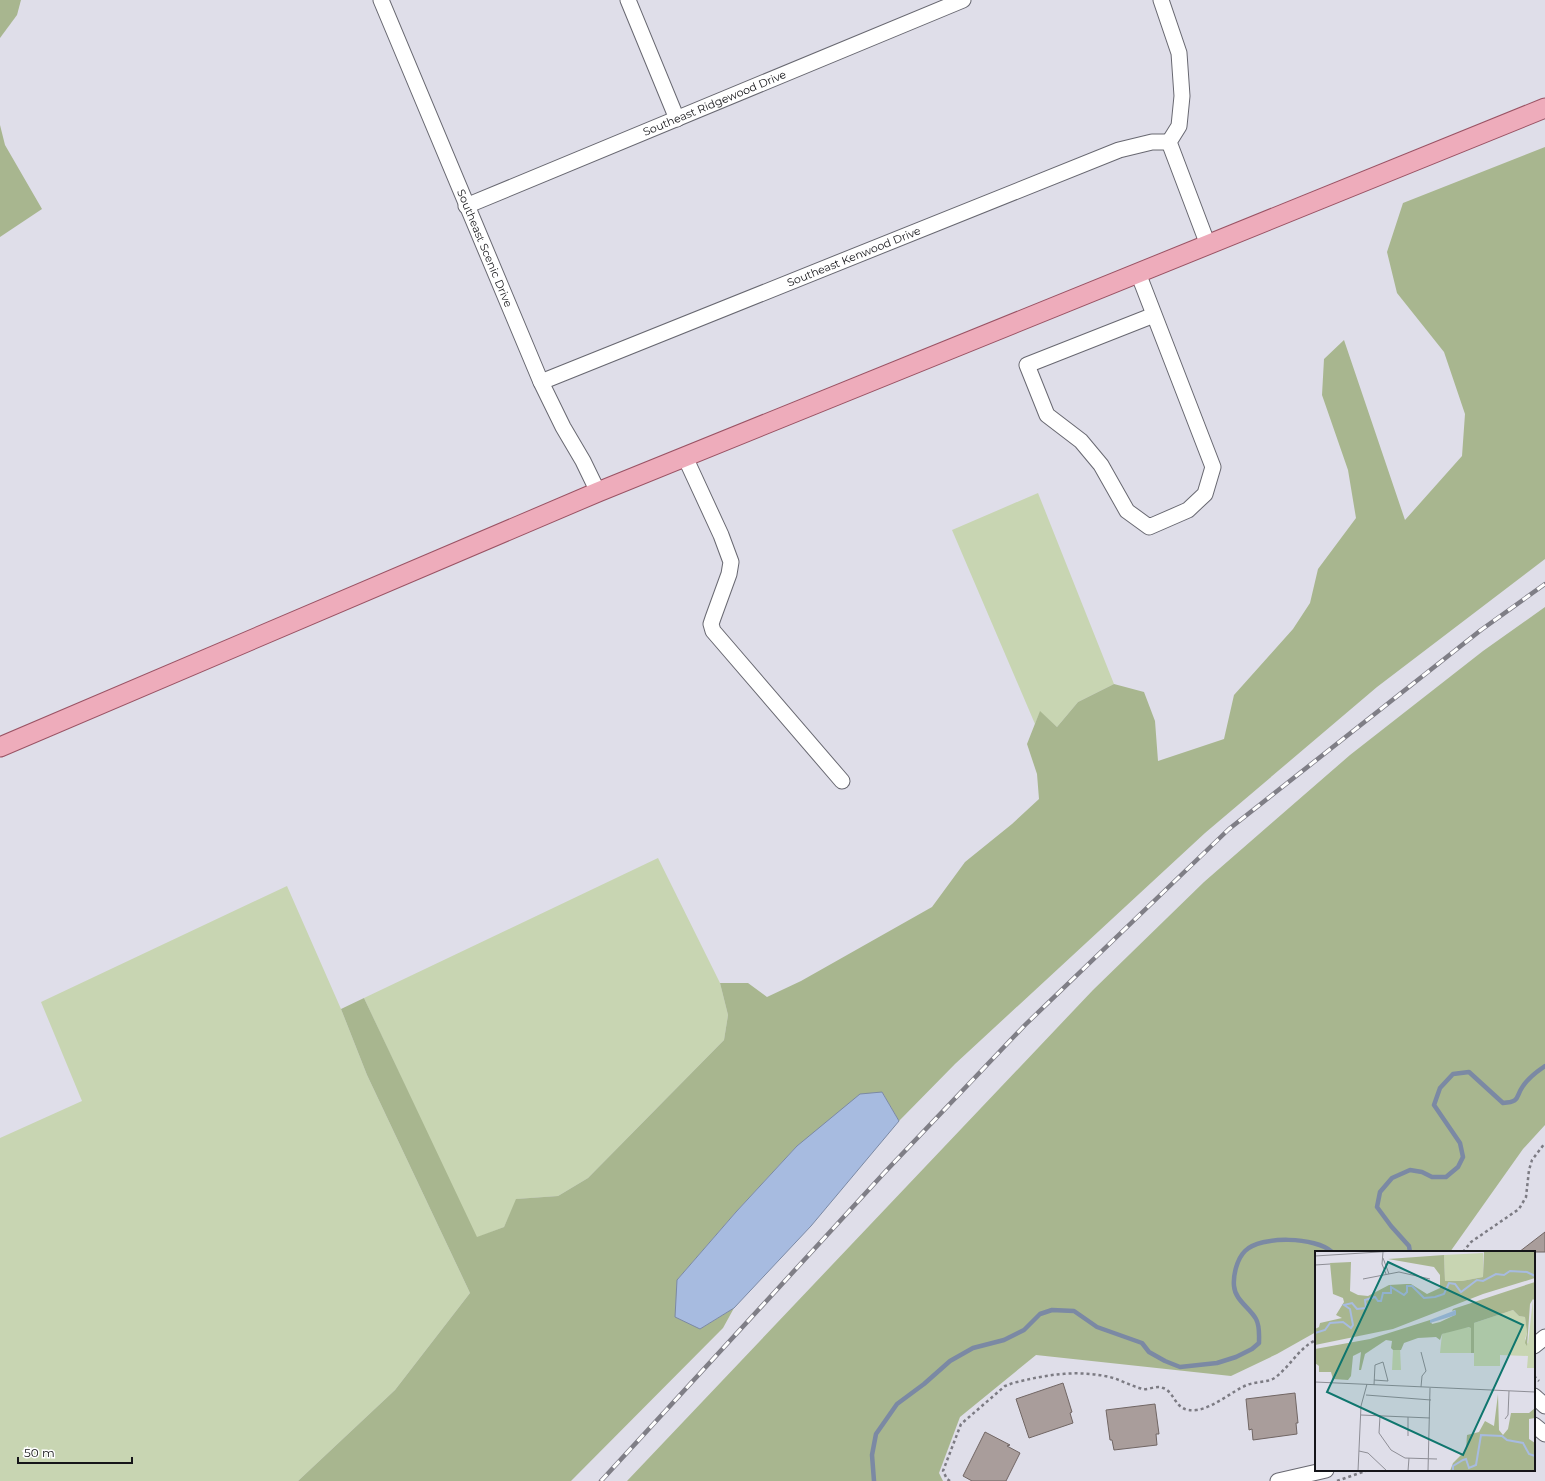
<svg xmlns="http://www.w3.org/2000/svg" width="1545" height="1481" font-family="Montserrat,sans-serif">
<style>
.green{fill:#c8d5b2}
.forest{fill:#a8b68f}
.water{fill:#a7bbe0;stroke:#7b89a4}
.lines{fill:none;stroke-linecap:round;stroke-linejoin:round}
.stream{stroke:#7b89a4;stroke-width:4.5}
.building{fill:#a99d9b;stroke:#716664}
.minor-casing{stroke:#686871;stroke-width:17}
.major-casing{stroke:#9a5364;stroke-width:21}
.path{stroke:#7c7b83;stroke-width:2.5;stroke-dasharray:3 3;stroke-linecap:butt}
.minor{stroke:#fff;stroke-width:15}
.major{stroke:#eeacbb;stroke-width:19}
.rail-casing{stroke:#7f7e86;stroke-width:4.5}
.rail{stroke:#fff;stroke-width:3;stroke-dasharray:9;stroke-linecap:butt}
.labels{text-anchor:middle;stroke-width:4;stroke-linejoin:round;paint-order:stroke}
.street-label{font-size:11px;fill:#151519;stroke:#fff}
.inset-river{fill:none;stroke:#a7bbe0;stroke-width:2}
.inset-road{fill:none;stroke:#8e8e96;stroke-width:1}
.view{fill:#0f766e;fill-opacity:0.15;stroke:#0f766e;stroke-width:2}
.inset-edge{fill:none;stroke:#151519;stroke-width:2}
</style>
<rect width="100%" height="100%" fill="#dfdee9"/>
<g class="green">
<polygon points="1038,493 1114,684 1078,702 1057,727 1040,712 1035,724 952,530"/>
<polygon points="658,858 720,983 728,1015 724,1040 588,1178 558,1196 517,1199 504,1227 476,1238 364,998"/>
<polygon points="287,886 341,1009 367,1075 470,1293 395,1390 298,1481 0,1481 0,1138 82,1101 41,1002"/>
</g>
<g class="forest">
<polygon points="0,0 21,0 17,15 0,38"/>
<polygon points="0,125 5,145 42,209 0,237"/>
<polygon points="1545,147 1545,559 1377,687 1205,833 955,1064 899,1121 882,1092 797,1146 736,1212 677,1280 700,1329 734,1308 723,1328 571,1481 298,1481 395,1390 470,1293 367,1075 341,1009 364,998 477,1237 504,1227 516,1199 558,1196 588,1178 724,1040 728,1015 720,983 748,983 767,997 801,981 932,907 965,862 1012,824 1039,799 1037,774 1027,744 1040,711 1057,727 1078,702 1114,684 1144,692 1155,721 1158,761 1224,739 1234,695 1293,629 1310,603 1318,569 1356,518 1348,470 1322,395 1324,359 1344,340 1405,520 1462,456 1465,414 1444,352 1397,293 1387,252 1403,203"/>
<polygon points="1545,607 1545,1125 1523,1149 1450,1252 1316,1252 1316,1332 1277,1354 1231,1376 1036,1355 960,1417 939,1473 943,1481 627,1481 1093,990 1204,882 1350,755 1483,651"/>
</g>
<polygon class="water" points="882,1092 899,1121 811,1226 734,1308 700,1329 675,1317 677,1280 736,1212 797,1146 860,1094"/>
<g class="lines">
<g class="stream">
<path d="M1410,1252L1409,1246L1391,1226L1377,1207L1380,1192L1392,1178L1410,1170L1422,1172L1432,1177H1446L1458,1167L1463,1157L1460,1143L1434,1105L1440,1088L1453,1074L1469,1072L1503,1103C1521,1102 1515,1097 1523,1086C1529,1077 1536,1072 1545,1066"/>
<path d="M874,1481L872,1455L876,1434L897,1404L924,1384L950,1361L973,1348L1004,1340L1024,1330L1040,1314L1052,1310L1074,1311L1097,1327L1142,1343L1149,1352L1165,1361L1180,1367L1217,1363L1236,1357L1252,1349L1259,1343C1259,1335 1260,1326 1256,1319C1250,1308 1235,1300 1234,1286C1233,1275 1237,1259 1245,1251C1261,1235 1316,1237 1332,1252"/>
</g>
</g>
<g class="building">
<polygon points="1545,1232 1545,1252 1519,1252"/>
<polygon points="1063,1383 1072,1412 1070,1413 1073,1423 1029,1438 1016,1399"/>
<polygon points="1295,1393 1298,1423 1296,1423 1297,1434 1253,1440 1252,1429 1249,1430 1246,1399"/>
<polygon points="1155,1404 1159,1434 1156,1434 1157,1445 1114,1450 1112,1440 1110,1440 1106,1410"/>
<polygon points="985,1432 1010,1445 1007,1446 1020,1453 1006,1481 972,1481 963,1476"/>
</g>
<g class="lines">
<g class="minor-casing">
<g id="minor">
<path id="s1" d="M381,0L541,382L563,427L583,461L598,492"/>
<polyline points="628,0 677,119"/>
<polyline points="1161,0 1179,53 1182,96 1179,126 1169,142 1208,245"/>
<path id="s2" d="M466,206L963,0"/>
<polyline points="1138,273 1213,467 1205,494 1188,510 1149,527 1127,511 1101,465 1081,441 1047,415 1027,365 1154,315"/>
<path id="s3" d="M541,382L1119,150L1152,142H1169"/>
<polyline points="685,457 721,535 731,562 729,574 713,618 711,624 713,631 842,781"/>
<polyline points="1534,1346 1545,1337"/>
<polyline points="1534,1396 1545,1406"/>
<polyline points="1534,1425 1545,1434"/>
<polyline points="1278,1481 1326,1470"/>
</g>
</g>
<g class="major-casing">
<polyline id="major" points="0,747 598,492 1545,108"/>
</g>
<g class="path">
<polyline points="1463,1252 1471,1242 1519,1209 1526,1197 1529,1170 1532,1160 1545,1143"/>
<polyline points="1534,1376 1539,1381"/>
<path d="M950,1481L947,1479L943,1471L961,1424L1005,1386L1013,1383C1045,1375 1073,1370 1105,1376C1118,1378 1130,1386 1143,1389C1149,1390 1157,1385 1163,1388C1176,1392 1174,1413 1196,1410C1214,1408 1232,1391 1247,1385C1257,1381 1268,1383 1276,1377C1291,1365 1299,1348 1316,1340"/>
<polyline points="1337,1481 1368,1470"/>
</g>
<use href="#minor" class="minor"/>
<use href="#major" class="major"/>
<g class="rail-casing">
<polyline id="rail" points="601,1481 885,1172 1025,1025 1229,829 1481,630 1545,584"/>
</g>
<use href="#rail" class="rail"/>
</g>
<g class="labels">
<g class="street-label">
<text dy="4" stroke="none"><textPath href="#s2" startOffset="269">Southeast Ridgewood Drive</textPath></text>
<text dy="4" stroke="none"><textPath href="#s1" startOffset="269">Southeast Scenic Drive</textPath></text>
<text dy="4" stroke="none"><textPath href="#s3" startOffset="337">Southeast Kenwood Drive</textPath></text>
</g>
</g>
<g transform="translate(1315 1251)">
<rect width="220" height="220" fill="#dfdee9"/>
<path d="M168,2V26L147,30H130L129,4ZM218,48L220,117H212L213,105L185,104V115H159V72L198,59L204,65L210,66L212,82L210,88L213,93ZM156,76V102H125L127,83L144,77ZM85,97L86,119H77L78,99Z" fill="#c8d5b2"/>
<path d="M169,0H220V27L168,43L78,78L0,94V78L4,76L5,72L27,67L21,64L29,51L28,47L18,43L15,12L36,11L35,40L43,44L53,45L74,34L91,33H96L112,43L125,37V24L119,16L73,8L129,4L130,30H147L168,26ZM220,31V50L218,48L215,53L212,95L210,92L212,82L210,66L204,65L198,59L159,72V102H156V77L154,76L127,83L125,89L121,86L103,87L89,92L86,99H78L76,97L77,90L71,89L50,103L46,119H44L46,101L38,105L36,125L33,129L18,128L16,121H4V115L0,112V98L55,88L115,69L117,73L125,71L140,64V59L137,60L138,58ZM183,143L184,179L188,184L193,178L196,162H214L220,157V167L214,168V188L220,192V220H135L138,212L151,199L152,184L164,181L170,170L179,175Z" fill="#a8b68f"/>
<path d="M141,59V64L115,72V69Z" fill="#a7bbe0"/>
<path class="inset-river" d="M0,82L10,79L15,72L28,71L36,77L38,74L35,58L29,54L37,52L42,58L51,57L50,49L60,46L63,50H66L68,42H76V36L89,44L92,41V35H97L109,47L120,46L129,43L134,32L140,33L146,41L162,29L168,30L181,23L189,24L195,20L212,21L220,25M138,220V215L148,209L151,208L154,217L161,214L166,184L187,185L192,189L208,192L214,203L220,205"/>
<path class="inset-road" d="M68,1L67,13L71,23M0,5L80,0M68,7L74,23M0,14L15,13M48,28L84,21L115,28M106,101L111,120L107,125L106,136M0,131L220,141M59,134L60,114L68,111L73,130L59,129M51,144L116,149M46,164L115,167M65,165L64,182L76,199L90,207L122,208M190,168L193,164L194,140M93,185V166M44,200L53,202L72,220M43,220L46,155L52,133M93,220L94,207M113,220L115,137"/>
<path class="view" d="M73,11L208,74L148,204L12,141Z"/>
<rect width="220" height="220" class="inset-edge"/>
</g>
<path d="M18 1457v6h114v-6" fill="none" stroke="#151519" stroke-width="2"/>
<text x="24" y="1457" font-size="12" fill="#151519" stroke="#ffffff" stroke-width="3" paint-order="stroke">50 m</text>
</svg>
